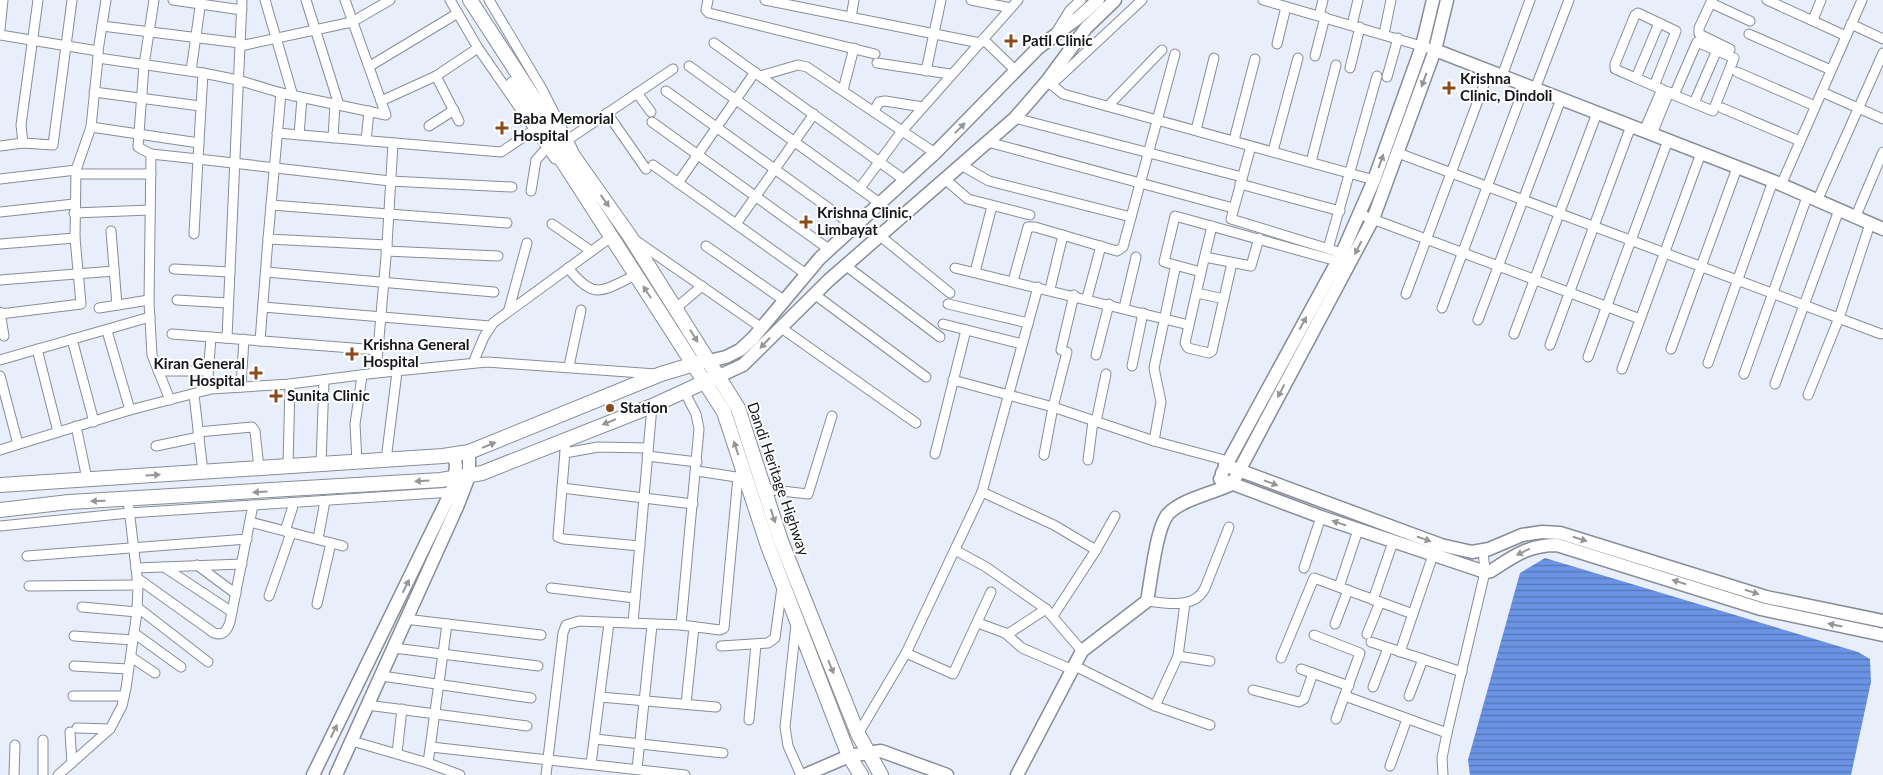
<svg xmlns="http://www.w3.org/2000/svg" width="1883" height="775" font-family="Lato,sans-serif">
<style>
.water{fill:url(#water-rules)}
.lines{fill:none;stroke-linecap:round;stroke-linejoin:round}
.street-casing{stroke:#878d98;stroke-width:11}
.secondary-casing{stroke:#878d98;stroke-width:15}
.primary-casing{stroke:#878d98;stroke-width:16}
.street{stroke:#fff;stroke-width:9}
.secondary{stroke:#fff;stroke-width:12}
.primary{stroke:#fff;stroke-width:14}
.oneway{fill:#959698}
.poi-dot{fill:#8c4919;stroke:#fff;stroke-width:2}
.labels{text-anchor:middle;stroke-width:4;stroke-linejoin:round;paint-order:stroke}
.poi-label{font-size:15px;font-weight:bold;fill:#14161a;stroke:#fff;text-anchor:start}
.street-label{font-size:15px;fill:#14161a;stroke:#fff}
</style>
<defs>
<pattern id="water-rules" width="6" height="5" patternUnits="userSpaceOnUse" patternTransform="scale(1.25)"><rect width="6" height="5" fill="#6a93e3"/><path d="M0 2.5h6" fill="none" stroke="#5677b7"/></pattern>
</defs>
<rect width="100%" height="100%" fill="#e8effb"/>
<polygon class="water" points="1545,558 1858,652 1870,659 1871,682 1851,775 1470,775 1468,760 1520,573"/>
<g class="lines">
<g class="street-casing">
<g id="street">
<polyline points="154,0 144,65 138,147 151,154 149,302 152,355 170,400"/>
<polyline points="173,0 242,10"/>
<polyline points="265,0 293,96"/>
<polyline points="306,0 339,105"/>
<polyline points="345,0 381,101"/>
<polyline points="450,0 478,48 555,159"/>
<polyline points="489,0 542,89 573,150"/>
<polyline points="708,0 706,10 709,13 875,54"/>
<polyline points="765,0 980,43"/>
<polyline points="971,0 1011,8"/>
<polyline points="1263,0 1435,50"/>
<polyline points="1712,0 1699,28 1699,34 1730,49"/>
<polyline points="1767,0 1846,36"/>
<polyline points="1711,3 1750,21"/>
<polyline points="1319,16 1323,0"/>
<polyline points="851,17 854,0"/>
<polyline points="1813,20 1821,0"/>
<polyline points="1851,24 1883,39"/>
<polyline points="1352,25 1358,0"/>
<polyline points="102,26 240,43"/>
<polyline points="0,29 3,0"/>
<polyline points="1057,31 1070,10 1081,0"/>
<polyline points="1384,34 1391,0"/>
<polyline points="1749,34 1831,70"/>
<polyline points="0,35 98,51 98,58 203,73 238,80 281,93 386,115 381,101 436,76 478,48"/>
<polyline points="983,39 1015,70"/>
<polyline points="714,43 906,181"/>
<polyline points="1277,44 1286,7"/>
<polyline points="240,46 352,22 390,0"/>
<polyline points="98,51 106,0"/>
<polyline points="1315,56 1325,17"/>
<polyline points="877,63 950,74"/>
<polyline points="370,66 458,13"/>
<polyline points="689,66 881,204"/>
<polyline points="1350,68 1360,27"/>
<polyline points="191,71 201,0"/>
<polyline points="926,71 941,0"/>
<polyline points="1737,72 1815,106"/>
<polyline points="436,76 459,121"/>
<polyline points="760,76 798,65 807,67 935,153"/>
<polyline points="1502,76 1530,0"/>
<polyline points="1387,77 1398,38"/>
<polyline points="1636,78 1659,23"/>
<polyline points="1047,81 1063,94 1374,180"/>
<polyline points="1051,85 1142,0"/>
<path d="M1654,86L1676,31L1638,13L1635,15L1615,64V69C1635,78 1655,86 1674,95L1713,111L1734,58L1697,42L1674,95"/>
<polyline points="1535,89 1569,0"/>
<polyline points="843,90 854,48"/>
<polyline points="666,91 855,227"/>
<polyline points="94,92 200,106"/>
<polyline points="1822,92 1883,119"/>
<polyline points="281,93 268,239 387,245 393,143"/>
<polyline points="637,93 651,112"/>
<polyline points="1694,103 1717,50"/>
<polyline points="1108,106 1162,50"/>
<polyline points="1722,108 1800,141"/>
<polyline points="874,111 879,102 885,101 923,107"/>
<polyline points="607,113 646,169"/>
<polyline points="1015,118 1242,177"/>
<polyline points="652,122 830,250"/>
<polyline points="429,126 454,110"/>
<polyline points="91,127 199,143"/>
<polyline points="1196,130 1214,58"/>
<polyline points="1644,131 1662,89"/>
<polyline points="277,133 501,152 534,130"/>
<polyline points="1652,134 1669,92"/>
<polyline points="299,135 302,98"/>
<polyline points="333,138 335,104"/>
<polyline points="569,139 673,69"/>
<polyline points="1234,140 1255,59"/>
<polyline points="366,141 369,111"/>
<polyline points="988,142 1233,208"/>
<polyline points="23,143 21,125 38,0"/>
<polyline points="0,146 23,143 53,145 72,0"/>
<polyline points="1251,146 1231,219 1342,253"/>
<polyline points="1273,151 1298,58"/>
<polyline points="1398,153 1881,334"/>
<polyline points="151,154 198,159 203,73"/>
<polyline points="1311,162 1336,65"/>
<polyline points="653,165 806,274"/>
<polyline points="961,165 989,181 1131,217"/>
<polyline points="76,174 151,174"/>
<polyline points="0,179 76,170"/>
<polyline points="946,180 968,199 1030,215"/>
<polyline points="678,183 755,72"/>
<polyline points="1240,184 1340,211"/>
<polyline points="1781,185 1862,0"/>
<polyline points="860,188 902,131 1018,0"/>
<polyline points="531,191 536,160 546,149"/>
<polyline points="1817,201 1883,53"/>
<polyline points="271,205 507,223"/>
<polyline points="0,212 74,204"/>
<polyline points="74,213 150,210"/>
<polyline points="1359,214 1640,319"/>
<polyline points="1855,218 1883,152"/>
<polyline points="552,224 591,251"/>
<polyline points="736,224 814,114"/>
<polyline points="111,231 117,305"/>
<polyline points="194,234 198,159 390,181 512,187"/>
<polyline points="879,235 950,293"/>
<polyline points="635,240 762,328"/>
<polyline points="0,244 75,238 76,170 91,127 98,58"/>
<polyline points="387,245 376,373 487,362 656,374"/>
<polyline points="706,246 785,301"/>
<polyline points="1328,249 1377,76"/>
<polyline points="386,251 498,256"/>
<polyline points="1205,257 1251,266 1259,238"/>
<polyline points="1232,263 1212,351 1209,353 1188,348 1185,343 1201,272 1164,262 1175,216 1337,261"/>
<polyline points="845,265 940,337"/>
<path d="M568,268C595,301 601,291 636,275"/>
<polyline points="955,268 1185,324"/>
<polyline points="174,269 230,272"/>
<polyline points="266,272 494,292"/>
<polyline points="975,272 992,206"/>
<polyline points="1201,272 1212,226"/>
<polyline points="0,280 114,271"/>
<polyline points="1013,281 1028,227 1035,227 1117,251 1123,247 1175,54"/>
<polyline points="1050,289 1063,235"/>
<polyline points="1197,293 1224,299"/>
<polyline points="814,294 926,377"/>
<polyline points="1406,294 1489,71"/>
<polyline points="1087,298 1101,246"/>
<polyline points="177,300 228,303"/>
<polyline points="948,304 1028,323"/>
<polyline points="263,307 490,326"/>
<polyline points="99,308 149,300"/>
<polyline points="676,308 702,286"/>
<polyline points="1124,308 1136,257"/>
<polyline points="1442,308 1525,85"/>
<polyline points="509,309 527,243"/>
<polyline points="0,312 4,336"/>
<polyline points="0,314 81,304 75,238"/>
<polyline points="1478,320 1561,99"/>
<polyline points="943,324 1022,344"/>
<polyline points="780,327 916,423"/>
<polyline points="107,331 130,410"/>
<polyline points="172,334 378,350"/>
<polyline points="1514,334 1597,113"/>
<polyline points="227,338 242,0"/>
<polyline points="72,339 94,422"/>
<polyline points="260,341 268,239"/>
<polyline points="1550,345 1631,126"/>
<polyline points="37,349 58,432"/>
<polyline points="1671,349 1737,168"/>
<polyline points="1061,350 1074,295"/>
<polyline points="1096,355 1109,304"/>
<polyline points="1588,357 1668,140"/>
<polyline points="0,360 150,317"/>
<polyline points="473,363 484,337 493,323 611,237"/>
<polyline points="1708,363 1773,181"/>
<polyline points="569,366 581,310"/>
<polyline points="1132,366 1143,313"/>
<polyline points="1622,369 1701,153"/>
<polyline points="158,371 208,371"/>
<polyline points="1744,374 1807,197"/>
<polyline points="0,376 18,444"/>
<polyline points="953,380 1053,407 1154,441 1228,461"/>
<polyline points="1775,384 1839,210"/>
<polyline points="241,387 244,339"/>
<polyline points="207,390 211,337"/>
<polyline points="194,395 203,472"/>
<polyline points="1808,395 1839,318 1870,224"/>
<polyline points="1096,422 1106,374"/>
<polyline points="76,426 87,479"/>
<polyline points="198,432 252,427 255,431 259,468"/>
<polyline points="566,439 558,537 564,539 640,546"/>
<polyline points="1154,441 1161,402 1154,368 1175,269"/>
<polyline points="156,446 199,437"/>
<polyline points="0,450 130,410 211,389 290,384 376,373"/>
<polyline points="565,453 598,447 648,448"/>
<polyline points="935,454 966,330"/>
<polyline points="1044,455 1053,407 1067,352"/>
<polyline points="647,456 697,462"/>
<polyline points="386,460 397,372"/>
<polyline points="1088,460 1093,421"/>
<polyline points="357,462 355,424 362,376"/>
<polyline points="321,464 324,380"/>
<polyline points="288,466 290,384"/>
<polyline points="697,471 743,478"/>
<polyline points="562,488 693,504"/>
<polyline points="764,489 808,494 832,416"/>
<polyline points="982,492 1054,525 1096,550"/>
<polyline points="250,522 343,546"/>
<polyline points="0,526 129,513 453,492"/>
<polyline points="285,531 294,503"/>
<polyline points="318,539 325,501"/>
<polyline points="955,550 986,567 1046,609 1082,651"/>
<polyline points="27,556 247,539"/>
<polyline points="197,565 236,594"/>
<polyline points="164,567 232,612"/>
<polyline points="136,568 242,564"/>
<polyline points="1304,568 1321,517"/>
<path d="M137,578L214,633C223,636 227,631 230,622L253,505"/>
<polyline points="29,586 138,585"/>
<polyline points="1339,587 1358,530"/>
<polyline points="551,588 635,598"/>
<polyline points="269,596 291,533"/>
<polyline points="1373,600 1393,542"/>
<path d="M1147,601C1167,603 1194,610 1205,588L1229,527"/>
<polyline points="317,604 331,543"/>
<polyline points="82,607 137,612"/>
<polyline points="137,607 208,662"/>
<polyline points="1053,616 1096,550 1115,516"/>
<polyline points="405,619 541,635"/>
<polyline points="633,623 652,406"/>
<polyline points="978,623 1008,634 1046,609"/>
<polyline points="796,624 785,727 788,746 801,775"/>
<polyline points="1335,624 1348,590"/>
<polyline points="681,625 699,429 696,414 684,391"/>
<polyline points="134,633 181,667"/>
<polyline points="1005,633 1022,648 1073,670"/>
<polyline points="1367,634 1380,602"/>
<polyline points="1314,635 1360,653 1336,719"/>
<polyline points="74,636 133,640"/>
<polyline points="1371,642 1462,672"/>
<polyline points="721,646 768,643 775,638 782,587"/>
<polyline points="394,648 538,666"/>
<polyline points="1400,652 1433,555"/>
<polyline points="906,653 953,674 991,592"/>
<polyline points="1178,656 1210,661"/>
<polyline points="131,657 155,673"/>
<polyline points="1281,658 1314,578 1413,614"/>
<polyline points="74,666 128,669"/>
<polyline points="1075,666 1155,706 1210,725"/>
<polyline points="1301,669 1349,686"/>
<polyline points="382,676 531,698"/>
<polyline points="1373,687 1388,648"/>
<polyline points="1253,690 1299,702 1304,699 1313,673"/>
<polyline points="73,696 124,696"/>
<polyline points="1345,696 1447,733"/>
<polyline points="1409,696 1423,659"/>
<polyline points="600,697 716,707"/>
<polyline points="686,704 694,627"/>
<polyline points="367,705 527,726"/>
<polyline points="1155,706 1178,656 1185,603"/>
<polyline points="749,720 756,644"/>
<polyline points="77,728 110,729"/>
<polyline points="70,732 72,763"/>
<polyline points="858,734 906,653 982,492 1038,287"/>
<polyline points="595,739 723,753"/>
<polyline points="43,740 43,775"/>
<polyline points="352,741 428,763 460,775"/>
<polyline points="431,747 685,775"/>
<polyline points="397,753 402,709"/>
<polyline points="428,763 447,624"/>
<polyline points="591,764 609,623"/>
<polyline points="1390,766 1407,719"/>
<polyline points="637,769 652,625"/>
<polyline points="14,775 15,745"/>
<polyline points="58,775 110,729 122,706 126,688 137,612 138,585 128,500"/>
<polyline points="546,775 563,633 566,625 579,621 681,625 720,630 724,628 738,477"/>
<polyline points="1443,775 1442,758 1447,733 1485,572 1483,550"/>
</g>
</g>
<g class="secondary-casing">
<g id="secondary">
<polyline points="1435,50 1773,181 1883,229"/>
<polyline points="709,361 726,357 740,350 753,338 820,258 935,153 1038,48 1078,18 1098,0"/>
<polyline points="719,376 743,365 829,280 1015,118 1047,81 1086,28 1115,0"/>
<polyline points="1225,465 1441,545 1472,552 1489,549 1522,535 1542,532 1560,533 1766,597 1883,621"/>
<polyline points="1222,473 1342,253 1374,180 1422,46 1433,0"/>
<path d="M1220,479L1321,517L1485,572L1491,571C1514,556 1528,545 1557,545L1761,609L1883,635"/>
<polyline points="313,775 453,488 456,466 454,455"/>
<polyline points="336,775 457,507 469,476 469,452"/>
<polyline points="805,775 849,756 881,751 947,775"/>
<path d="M1017,775L1082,651L1147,601C1151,581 1156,528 1168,514C1182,499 1214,493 1232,484L1373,219L1435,50L1447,0"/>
</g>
</g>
<g class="primary-casing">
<g id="primary">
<polyline points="470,0 550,123 629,235 738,408 781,541 858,734 881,775"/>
<polyline points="513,84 724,412 768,546 849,756 861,775"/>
<polyline points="0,485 443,456 469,452 661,374 701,362"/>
<polyline points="0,510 69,502 441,480 482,473 652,406 711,379"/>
</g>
</g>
<use href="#street" class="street"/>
<use href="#secondary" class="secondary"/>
<use href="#primary" class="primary"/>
</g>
<defs><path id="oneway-solid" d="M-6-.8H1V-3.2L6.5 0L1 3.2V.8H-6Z" transform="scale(1.25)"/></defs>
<g class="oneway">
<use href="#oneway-solid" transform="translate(1424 80) rotate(110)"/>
<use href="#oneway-solid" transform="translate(960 128) rotate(-46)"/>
<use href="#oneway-solid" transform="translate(1381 161) rotate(-70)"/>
<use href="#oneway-solid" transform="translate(605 201) rotate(55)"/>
<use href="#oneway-solid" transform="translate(1358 248) rotate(117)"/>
<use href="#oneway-solid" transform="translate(647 292) rotate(-123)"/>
<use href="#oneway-solid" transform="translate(1303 323) rotate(-61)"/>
<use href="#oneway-solid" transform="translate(694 336) rotate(58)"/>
<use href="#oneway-solid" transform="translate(765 343) rotate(133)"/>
<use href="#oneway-solid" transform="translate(1281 391) rotate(118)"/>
<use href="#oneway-solid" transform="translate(609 422) rotate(158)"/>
<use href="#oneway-solid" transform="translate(489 445) rotate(-22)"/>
<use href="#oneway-solid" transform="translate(736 448) rotate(-108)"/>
<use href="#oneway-solid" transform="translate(153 475) rotate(-4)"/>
<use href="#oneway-solid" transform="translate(422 481) rotate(176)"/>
<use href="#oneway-solid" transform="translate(1271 483) rotate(20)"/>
<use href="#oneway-solid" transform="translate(260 492) rotate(176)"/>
<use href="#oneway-solid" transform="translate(98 501) rotate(178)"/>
<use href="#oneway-solid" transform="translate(773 516) rotate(72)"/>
<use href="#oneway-solid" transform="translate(1339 523) rotate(-161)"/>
<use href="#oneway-solid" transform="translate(1424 539) rotate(19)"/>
<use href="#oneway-solid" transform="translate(1580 539) rotate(17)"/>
<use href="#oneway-solid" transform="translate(1523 552) rotate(154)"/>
<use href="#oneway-solid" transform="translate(1679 582) rotate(-162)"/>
<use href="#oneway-solid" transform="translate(406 586) rotate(-64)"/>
<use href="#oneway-solid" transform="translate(1752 592) rotate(17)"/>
<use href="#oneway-solid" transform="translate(1835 625) rotate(-168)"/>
<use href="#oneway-solid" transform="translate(831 667) rotate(68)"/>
<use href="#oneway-solid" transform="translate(334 731) rotate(-64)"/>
</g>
<g class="poi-dot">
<path d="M1008.5 33.5h5v5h5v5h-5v5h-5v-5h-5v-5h5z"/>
<path d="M1446.5 80.5h5v5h5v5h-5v5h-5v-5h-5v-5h5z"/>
<path d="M499.5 120.5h5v5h5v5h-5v5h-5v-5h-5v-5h5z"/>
<path d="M803.5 214.5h5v5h5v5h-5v5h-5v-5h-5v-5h5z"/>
<path d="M349.5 346.5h5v5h5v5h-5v5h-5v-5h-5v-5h5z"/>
<path d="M253.5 365.5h5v5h5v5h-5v5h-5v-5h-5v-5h5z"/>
<path d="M273.5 388.5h5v5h5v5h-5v5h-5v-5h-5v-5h5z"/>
<circle cx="610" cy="408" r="5"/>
</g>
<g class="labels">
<g class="poi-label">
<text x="1022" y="46">Patil Clinic</text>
<text x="1460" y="84">Krishna<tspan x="1460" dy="17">Clinic, Dindoli</tspan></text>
<text x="513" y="124">Baba Memorial<tspan x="513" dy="17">Hospital</tspan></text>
<text x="817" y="218">Krishna Clinic,<tspan x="817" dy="17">Limbayat</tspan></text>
<text x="363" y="350">Krishna General<tspan x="363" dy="17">Hospital</tspan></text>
<text x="245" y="369" text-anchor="end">Kiran General<tspan x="245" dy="17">Hospital</tspan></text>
<text x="287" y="401">Sunita Clinic</text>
<text x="620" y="413">Station</text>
</g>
<g class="street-label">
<text transform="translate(778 479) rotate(71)" y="5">Dandi Heritage Highway</text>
</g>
</g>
</svg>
